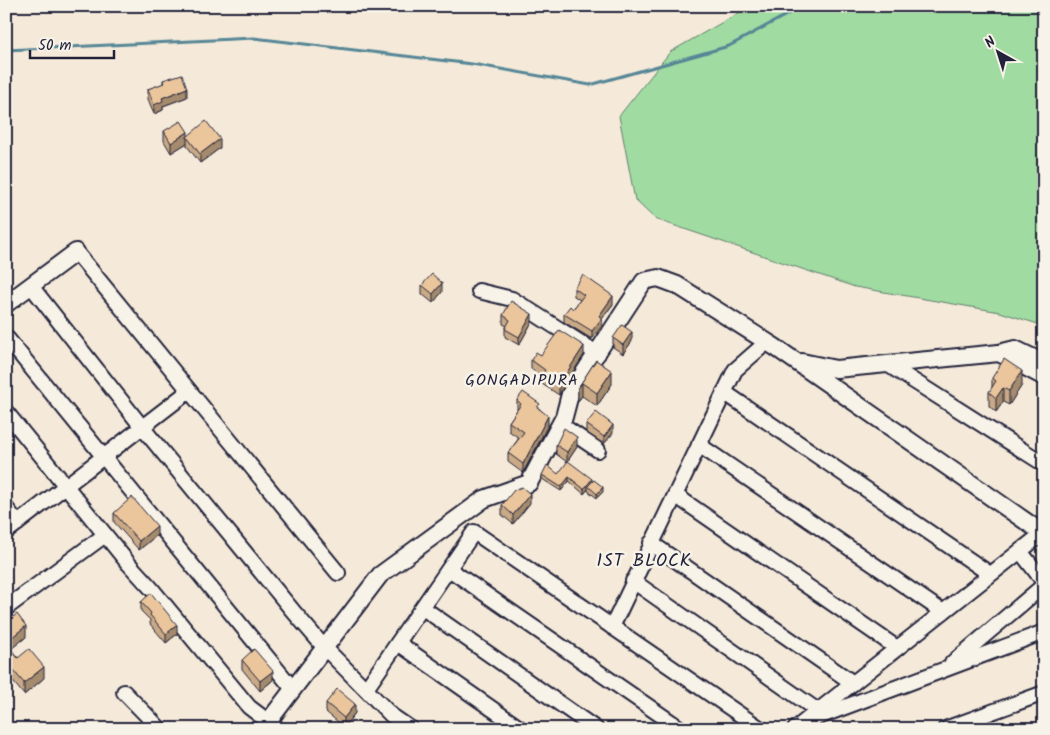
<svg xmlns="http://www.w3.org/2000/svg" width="1050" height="735" font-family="Kalam,sans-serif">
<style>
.green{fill:#a0dba1;stroke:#617e6e}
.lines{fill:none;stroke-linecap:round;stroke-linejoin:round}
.stream{stroke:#568696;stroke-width:3}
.minor-casing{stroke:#22223b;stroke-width:18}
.tertiary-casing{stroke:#22223b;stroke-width:20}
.minor{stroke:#f7f3e8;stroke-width:14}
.tertiary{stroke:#f7f3e8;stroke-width:16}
.wall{fill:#caaa86;stroke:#22223b}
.shaded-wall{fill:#a48b6d;stroke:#22223b}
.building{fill:#ebc69c;stroke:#22223b}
.labels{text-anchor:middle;stroke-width:5;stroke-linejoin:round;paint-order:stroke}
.neighbourhood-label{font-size:16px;letter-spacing:1px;fill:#22223b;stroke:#f7f3e8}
.quarter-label{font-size:18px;letter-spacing:1px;fill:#22223b;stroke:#f7f3e8}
</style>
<rect width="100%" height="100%" fill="#f5ead9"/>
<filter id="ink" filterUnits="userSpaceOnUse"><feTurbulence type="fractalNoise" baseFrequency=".02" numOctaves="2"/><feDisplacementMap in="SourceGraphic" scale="10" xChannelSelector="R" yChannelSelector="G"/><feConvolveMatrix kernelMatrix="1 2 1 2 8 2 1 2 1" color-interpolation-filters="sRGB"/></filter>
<g filter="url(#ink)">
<polygon class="green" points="751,6 1038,6 1044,19 1044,326 1000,312 855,287 655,219 635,200 619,116 670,52"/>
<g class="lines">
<polyline class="stream" points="6,50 254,38 472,64 590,85 729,46 803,6"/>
<g class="minor-casing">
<g id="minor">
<polyline points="76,252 338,573"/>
<polyline points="31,286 142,427 293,611 324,647 392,716 411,729"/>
<polyline points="479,291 512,299 598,354"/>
<polyline points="6,337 293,689"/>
<polyline points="887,364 1044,464"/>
<polyline points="724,392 990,574"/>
<polyline points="6,412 128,563 150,587 249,707 278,729"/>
<polyline points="560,424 598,450"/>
<polyline points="699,445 943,612"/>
<polyline points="675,495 897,648"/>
<polyline points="6,508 18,523"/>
<polyline points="6,532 189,391"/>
<polyline points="651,543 853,683"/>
<polyline points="1020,551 1044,582"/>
<polyline points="449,569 681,729"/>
<polyline points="633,581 818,711"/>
<polyline points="6,608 105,535"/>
<polyline points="423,608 596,729"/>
<polyline points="612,627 735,370 767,342"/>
<polyline points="398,643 521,729"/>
<polyline points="952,663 1044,585"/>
<polyline points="366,689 474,532 761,729"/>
<polyline points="124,692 160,729"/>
<polyline points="813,719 1044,632"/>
<polyline points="795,729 1043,533"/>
<polyline points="945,729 1044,693"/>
</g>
</g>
<g class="tertiary-casing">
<g id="tertiary">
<polyline points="6,304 76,252"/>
<polyline points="999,353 1044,377"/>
<polyline points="802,362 836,369 999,353 1015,349 1044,363"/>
<polyline points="268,722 380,575 484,499 529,483 564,417 570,394 644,281 658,278 677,285 775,347 1044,534"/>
</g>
</g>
<use href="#minor" class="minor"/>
<use href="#tertiary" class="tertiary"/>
</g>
<g class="wall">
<polygon points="163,80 187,97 163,106 163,110 154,114 148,99 148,89 163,84"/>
<polygon points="164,131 188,136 220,148 200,163 187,146 187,143 171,153 164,141"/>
<polygon points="422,285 442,292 433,303 422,294"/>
<polygon points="574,288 613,304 602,319 602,326 592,339 564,322 564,314 573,309 580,300 574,296"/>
<polygon points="503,315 532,322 519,345 505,337 505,329 507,326 503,324"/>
<polygon points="613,338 632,341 623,354 613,347"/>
<polygon points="541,355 584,355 562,389 559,395 542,384 542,376 531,369 531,360"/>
<polygon points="596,360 612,384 597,406 582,396 578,401 578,388"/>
<polygon points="992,378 1022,385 1009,405 1003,402 996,412 989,406 989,392 992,388"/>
<polygon points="517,400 540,409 548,425 523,473 508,462 508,453 519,438 509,431 509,422 517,410"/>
<polygon points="586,424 613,433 604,444 586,432"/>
<polygon points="556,445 577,447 567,462 556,454"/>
<polygon points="558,474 592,481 603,492 597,498 588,491 588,489 584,494 569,481 561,491 542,479 542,475"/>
<polygon points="530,503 513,524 502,515 502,505"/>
<polygon points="114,513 157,535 139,550 114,522"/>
<polygon points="141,602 177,634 166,643 150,624 150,620 141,611"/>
<polygon points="6,622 26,637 11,649 18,658 44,678 24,695 6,673"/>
<polygon points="242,660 273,680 260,691 242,669"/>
<polygon points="326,703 355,713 344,727 326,712"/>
</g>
<g class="shaded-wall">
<polygon points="187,88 187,97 163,106 163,110 154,114 154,105 162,98"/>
<polygon points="188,132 188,139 187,137 187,143 171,153 171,143"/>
<polygon points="220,139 220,148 200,163 200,154"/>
<polygon points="442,283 442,292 433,303 433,294"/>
<polygon points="613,296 613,304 602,319 602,326 592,339 592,331 599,316"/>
<polygon points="532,314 532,322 519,345 519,337"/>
<polygon points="632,332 632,341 623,354 623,345"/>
<polygon points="584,346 584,355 562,389 559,395 559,386 562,380"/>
<polygon points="612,371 612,384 597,406 597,393"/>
<polygon points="1022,371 1022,385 1009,405 1009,391"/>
<polygon points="582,383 582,396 578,401 578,388"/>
<polygon points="1003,388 1003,402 996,412 996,398"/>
<polygon points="548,416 548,425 523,473 523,464"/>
<polygon points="613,425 613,433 604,444 604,437"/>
<polygon points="577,437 577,447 567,462 567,452"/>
<polygon points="569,477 569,481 561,491 561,487"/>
<polygon points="592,479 592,484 588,486 588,489 584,494 584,489"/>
<polygon points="603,487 603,492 597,498 597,494"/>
<polygon points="530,494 530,503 513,524 513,515"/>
<polygon points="157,526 157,535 139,550 139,541"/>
<polygon points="177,625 177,634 166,643 166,634"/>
<polygon points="26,626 26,637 6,653 6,642"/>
<polygon points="44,667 44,678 24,695 24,683"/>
<polygon points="273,671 273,680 260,691 260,681"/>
<polygon points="355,704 355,713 344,727 344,718"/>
</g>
<g class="building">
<polygon points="182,74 187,88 162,98 163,101 154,105 148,89 164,83 163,80"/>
<polygon points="181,121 188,132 171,143 164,131"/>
<polygon points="206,121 220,139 200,154 187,137"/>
<polygon points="432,274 442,283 433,294 422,285"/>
<polygon points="583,275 613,296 599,316 602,318 592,331 564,314 570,306 573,309 584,295 574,288"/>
<polygon points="511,301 532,314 519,337 505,329 510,320 503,315"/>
<polygon points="622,325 632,332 623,345 613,338"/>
<polygon points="559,330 584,346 562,380 559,386 542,375 545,370 531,360 536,352 541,355"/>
<polygon points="1004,359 1022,371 1009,391 1003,388 996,398 989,392 996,381 992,378"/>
<polygon points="596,360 612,371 597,393 582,383 578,388"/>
<polygon points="523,392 540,404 537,407 548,416 523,464 508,453 524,432 509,422 521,404 517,400"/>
<polygon points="596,412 613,425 604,437 586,424"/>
<polygon points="564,428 577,437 567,452 556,445"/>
<polygon points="568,461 592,479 584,489 569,477 561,487 542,475 547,465 558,474"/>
<polygon points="594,480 603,487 597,494 588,486"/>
<polygon points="522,487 530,494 513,515 502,505 514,490"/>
<polygon points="132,497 157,526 139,541 114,513"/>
<polygon points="151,593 177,625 166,634 150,615 151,613 141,602"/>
<polygon points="17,614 26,626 6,642 6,622"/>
<polygon points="6,644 18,658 29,649 44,667 24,683 6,662"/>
<polygon points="254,649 273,671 260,681 242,660"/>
<polygon points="337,689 355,704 344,718 326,703"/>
</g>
</g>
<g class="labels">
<g class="neighbourhood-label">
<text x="522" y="385">GONGADIPURA</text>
</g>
<g class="quarter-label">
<text x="644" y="566">1ST BLOCK</text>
</g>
</g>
<rect width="1050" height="735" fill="none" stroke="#f7f3e8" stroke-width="25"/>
<rect x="12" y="12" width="1025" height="710" fill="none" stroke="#22223b" stroke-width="2" filter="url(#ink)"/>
<g transform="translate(998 52) rotate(321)" stroke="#f7f3e8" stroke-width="4" paint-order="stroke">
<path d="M0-4L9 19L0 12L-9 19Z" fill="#22223b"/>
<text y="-8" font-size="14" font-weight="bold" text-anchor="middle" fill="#22223b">N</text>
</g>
<path d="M30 50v8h84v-8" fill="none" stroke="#22223b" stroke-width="2.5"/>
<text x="38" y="50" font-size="15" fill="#22223b" stroke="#f7f3e8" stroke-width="4" paint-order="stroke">50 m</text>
</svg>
